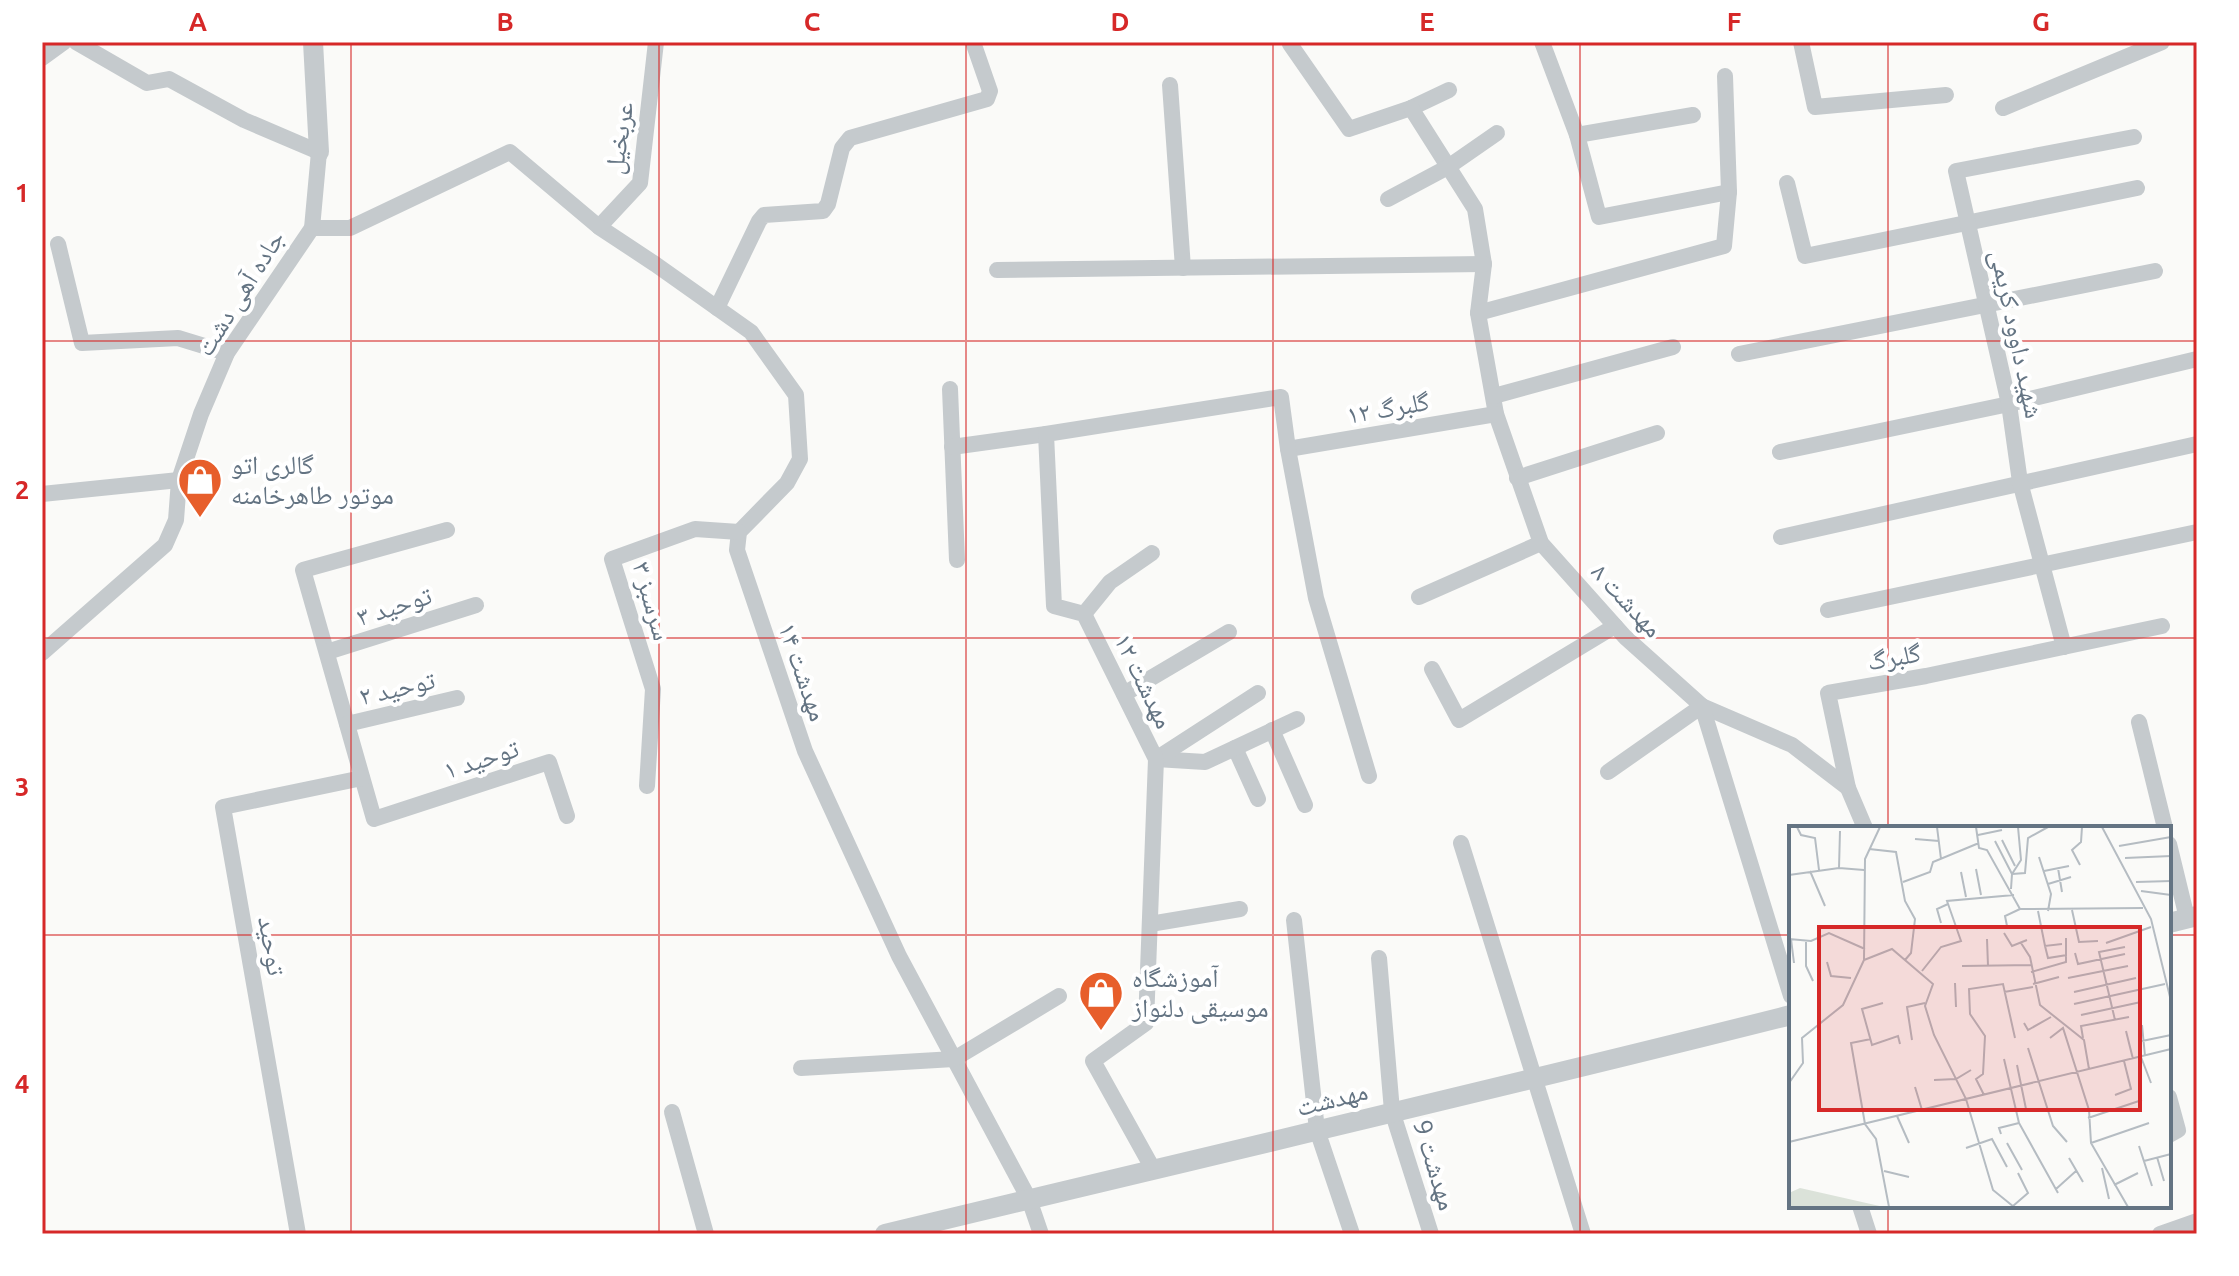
<svg xmlns="http://www.w3.org/2000/svg" width="2239" height="1276" font-family="Ubuntu,'Noto Naskh Arabic',sans-serif">
<style>
.lines{fill:none;stroke-linecap:round;stroke-linejoin:round}
.minor{stroke:#c5cacd;stroke-width:16}
.tertiary{stroke:#c5cacd;stroke-width:20}
.grid{fill:none;stroke:#d62828;stroke-width:2;stroke-opacity:0.55}
.labels{text-anchor:middle;stroke-width:8;stroke-linejoin:round;paint-order:stroke}
.street-label{font-size:26px;fill:#647483;stroke:#fff}
.poi-label{font-size:26px;fill:#647483;stroke:#fff;text-anchor:start}
.inset-road{fill:none;stroke:#b5bcc2;stroke-width:2}
.view{fill:#d62828;fill-opacity:0.15;stroke:#d62828;stroke-width:4}
.inset-edge{fill:none;stroke:#647483;stroke-width:4}
.neatline{fill:none;stroke:#d62828;stroke-width:3}
.grid-label{font-size:26px;text-anchor:middle;font-weight:bold;fill:#d62828}
</style>
<rect width="100%" height="100%" fill="#fafaf8"/>
<g class="lines">
<g class="minor">
<polyline points="1542,42 1577,135 1693,115"/>
<polyline points="1801,42 1815,107 1946,95"/>
<polyline points="1290,44 1349,129 1411,108 1449,90"/>
<polyline points="42,58 64,42"/>
<polyline points="1170,85 1183,268"/>
<polyline points="1411,108 1475,209 1484,264 1478,313 1496,414 1541,543 1625,637 1702,706 1792,745 1848,788 1865,828"/>
<polyline points="2003,108 2162,42"/>
<polyline points="1577,135 1599,217 1729,192"/>
<polyline points="1787,183 1805,256 2137,188"/>
<polyline points="1388,199 1448,167 1497,133"/>
<polyline points="599,227 640,183 656,42"/>
<polyline points="312,228 350,228 510,152 599,227 655,264 751,332 796,395 800,459 787,483 739,532 737,550 805,751 899,956 1029,1199 1041,1234"/>
<polyline points="58,244 82,343 178,338 227,353"/>
<polyline points="997,270 1484,264"/>
<polyline points="717,308 759,221 764,215 823,211 828,204 842,148 850,138 987,99 990,91 973,42"/>
<polyline points="1478,313 1724,246 1729,192 1725,76"/>
<polyline points="1739,354 2155,271"/>
<polyline points="950,389 957,560"/>
<polyline points="1494,396 1673,347"/>
<polyline points="952,447 1046,434"/>
<polyline points="1288,449 1496,414"/>
<polyline points="1780,452 2009,404 2197,359"/>
<polyline points="1517,478 1657,433"/>
<polyline points="42,494 179,480"/>
<polyline points="447,530 303,570 374,819 549,762 567,816"/>
<polyline points="1781,537 2197,444"/>
<polyline points="1419,597 1541,543"/>
<polyline points="1828,610 2197,532"/>
<polyline points="1084,614 1110,582 1152,553"/>
<polyline points="2064,647 2020,482 2009,404 1956,171 2134,137"/>
<polyline points="327,652 476,605"/>
<polyline points="42,653 165,545 176,520 179,480 201,414 227,353 312,228 319,152 244,120 169,79 147,83 76,42"/>
<polyline points="1432,669 1459,720 1615,626"/>
<polyline points="1124,694 1229,632"/>
<polyline points="2139,722 2165,828"/>
<polyline points="347,724 457,698"/>
<polyline points="1272,730 1305,805"/>
<polyline points="1235,748 1258,799"/>
<polyline points="1156,759 1205,762 1297,719"/>
<polyline points="1156,759 1258,693"/>
<polyline points="1608,772 1702,706 1791,996"/>
<polyline points="647,786 653,689 612,559 695,529 739,532"/>
<polyline points="1848,788 1828,693 1926,676 2162,626"/>
<polyline points="1461,843 1583,1234"/>
<polyline points="2169,844 2187,918"/>
<polyline points="1294,920 1317,1130 1352,1234"/>
<polyline points="1150,924 1240,909"/>
<polyline points="1379,958 1392,1111 1431,1234"/>
<polyline points="801,1068 954,1059 1059,996"/>
<polyline points="2169,1097 2178,1130 2169,1135"/>
<polyline points="672,1112 706,1234"/>
<polyline points="1153,1169 1093,1061 1146,1023 1156,759 1084,614 1054,606 1046,434 1281,397 1288,449 1316,598 1369,776"/>
<polyline points="1860,1206 1869,1234"/>
<polyline points="298,1234 223,807 362,778"/>
<polyline points="2160,1234 2197,1221"/>
</g>
<g class="tertiary">
<polyline points="313,42 319,152"/>
<polyline points="2169,923 2197,916"/>
<path d="M885,1234C1187,1161 1490,1091 1791,1015"/>
</g>
</g>
<path class="grid" d="M351,42V1234M659,42V1234M966,42V1234M1273,42V1234M1580,42V1234M1888,42V828M42,341H2197M42,638H2197M42,935H1791M2169,935H2197M1888,1206V1234"/>
<defs>
<g id="shop-pin" transform="scale(2.3)"><path d="M0 17L-7.5 6A9.5 9.5 0 1 1 7.5 6Z" fill="#e75e2b" stroke="#fff"/><path d="M-5-2.5h2.3a2.7 3.5 0 0 1 5.4 0H5L5.5 6h-11ZM-1.5-2.5h3a1.5 2.3 0 0 0-3 0Z" fill="#fff"/></g>
</defs>
<g fill-rule="evenodd">
<use href="#shop-pin" x="200" y="480"/>
<use href="#shop-pin" x="1101" y="993"/>
</g>
<g class="labels">
<g class="street-label">
<text transform="translate(619 138) rotate(-81)" y="9">عربخیل</text>
<text transform="translate(240 293) rotate(-58)" y="9">جاده آهی دشت</text>
<text transform="translate(2017 334) rotate(78)" y="9">شهید داوود کریمی</text>
<text transform="translate(1388 408) rotate(-10)" y="9">گلبرگ ١٢</text>
<text transform="translate(1627 600) rotate(47)" y="9">مهدشت ۸</text>
<text transform="translate(652 601) rotate(74)" y="9">سرسبز ۳</text>
<text transform="translate(394 606) rotate(-18)" y="9">توحید ۳</text>
<text transform="translate(1894 657) rotate(-10)" y="9">گلبرگ</text>
<text transform="translate(803 672) rotate(71)" y="9">مهدشت ۱۴</text>
<text transform="translate(1144 681) rotate(64)" y="9">مهدشت ۱۲</text>
<text transform="translate(397 688) rotate(-13)" y="9">توحید ۲</text>
<text transform="translate(481 759) rotate(-18)" y="9">توحید ۱</text>
<text transform="translate(272 946) rotate(80)" y="9">توحید</text>
<text transform="translate(1332 1099) rotate(-14)" y="9">مهدشت</text>
<text transform="translate(1435 1165) rotate(73)" y="9">مهدشت 9</text>
</g>
<g class="poi-label">
<text x="231" y="474">گالری اتو<tspan x="231" dy="30">موتور طاهرخامنه</tspan></text>
<text x="1132" y="987">آموزشگاه<tspan x="1132" dy="30">موسیقی دلنواز</tspan></text>
</g>
</g>
<g transform="translate(1789 826)">
<rect width="382" height="382" fill="#fafaf8"/>
<path d="M11,362L95,381H0V367Z" fill="#dbe2d9"/>
<path class="inset-road" d="M8,1L12,9L26,12L30,44M148,1L152,33M187,1L190,22L198,24L231,83M313,1L362,93L382,175M189,9L213,4M126,13L150,15M213,14L226,40M206,15L223,48L222,63M330,20L382,11M80,23L107,26L116,75L126,93L122,127L116,134M250,31L262,68L259,85M336,32L382,30M291,39L283,24L292,16L293,1M50,42L51,5M269,42L273,66M187,43L192,69M21,45L36,80M255,45L280,40M172,46L177,71M223,48L236,47L239,12L259,1M223,48L232,34L229,1M0,49L50,42L75,44M114,56L141,46L144,36L190,17M347,56L382,55M259,58L282,51M352,65L382,69M231,83L354,82M283,84L290,116L309,115M249,85L256,120L273,118M152,97L148,83L159,78M218,100L216,90L231,83M215,107L223,120L238,114M0,113L22,115L40,107L76,123M2,113L5,137M198,113L199,140M17,116V140L24,155M232,117L241,131L251,179L295,214L300,243M317,117L362,101M256,120L259,132L278,129M286,127L289,138L336,128M75,134L103,123L144,158L136,180L145,209L177,273L204,364L225,381M38,136L42,150L62,152M173,140L243,139M133,145L152,121L172,115L158,75L225,69M242,146L277,136V112M279,152L339,140M166,157L167,181M244,158L270,151M215,166L244,161M285,166L347,152M94,177L73,183L83,219L109,210L111,218M285,178L376,158M292,189L352,176M326,194L310,126L336,121M235,197L239,204L262,191M353,199L356,230M337,205L344,233M261,212L274,202L300,284L302,317L339,381M294,212L292,200L340,191M82,213L62,217L76,298L87,313L100,381M123,214L118,181L136,177M353,215L382,209M239,222L264,300L278,316M352,231L362,257M215,233L230,297L269,367M228,239L237,283M145,254L167,253L182,244M0,257L14,237L13,212L54,179L75,134L76,33L91,1M126,261L133,284M195,269L187,253L194,248L196,210L181,188L180,163L214,158L226,212M326,269L342,263L335,235M108,290L120,317M299,292L353,274M212,308L210,302L230,297M0,316L382,223M218,317L233,344M302,317L360,297M350,320L363,360M177,322L203,313L218,341M368,331L375,355M280,332L294,356M355,335L382,328M313,342L320,373M95,345L120,351M325,359L349,347M267,363L287,345M224,380L239,367L229,347"/>
<path class="view" d="M30,101H351V284H30Z"/>
<rect width="382" height="382" class="inset-edge"/>
</g>
<rect width="2239" height="1276" fill="none" stroke="#ffffff" stroke-width="88"/>
<rect x="44" y="44" width="2151" height="1188" class="neatline"/>
<g class="grid-label">
<text x="198" y="31">A</text>
<text x="505" y="31">B</text>
<text x="812" y="31">C</text>
<text x="1120" y="31">D</text>
<text x="1427" y="31">E</text>
<text x="1734" y="31">F</text>
<text x="2041" y="31">G</text>
<text x="22" y="202">1</text>
<text x="22" y="499">2</text>
<text x="22" y="796">3</text>
<text x="22" y="1093">4</text>
</g>
</svg>
